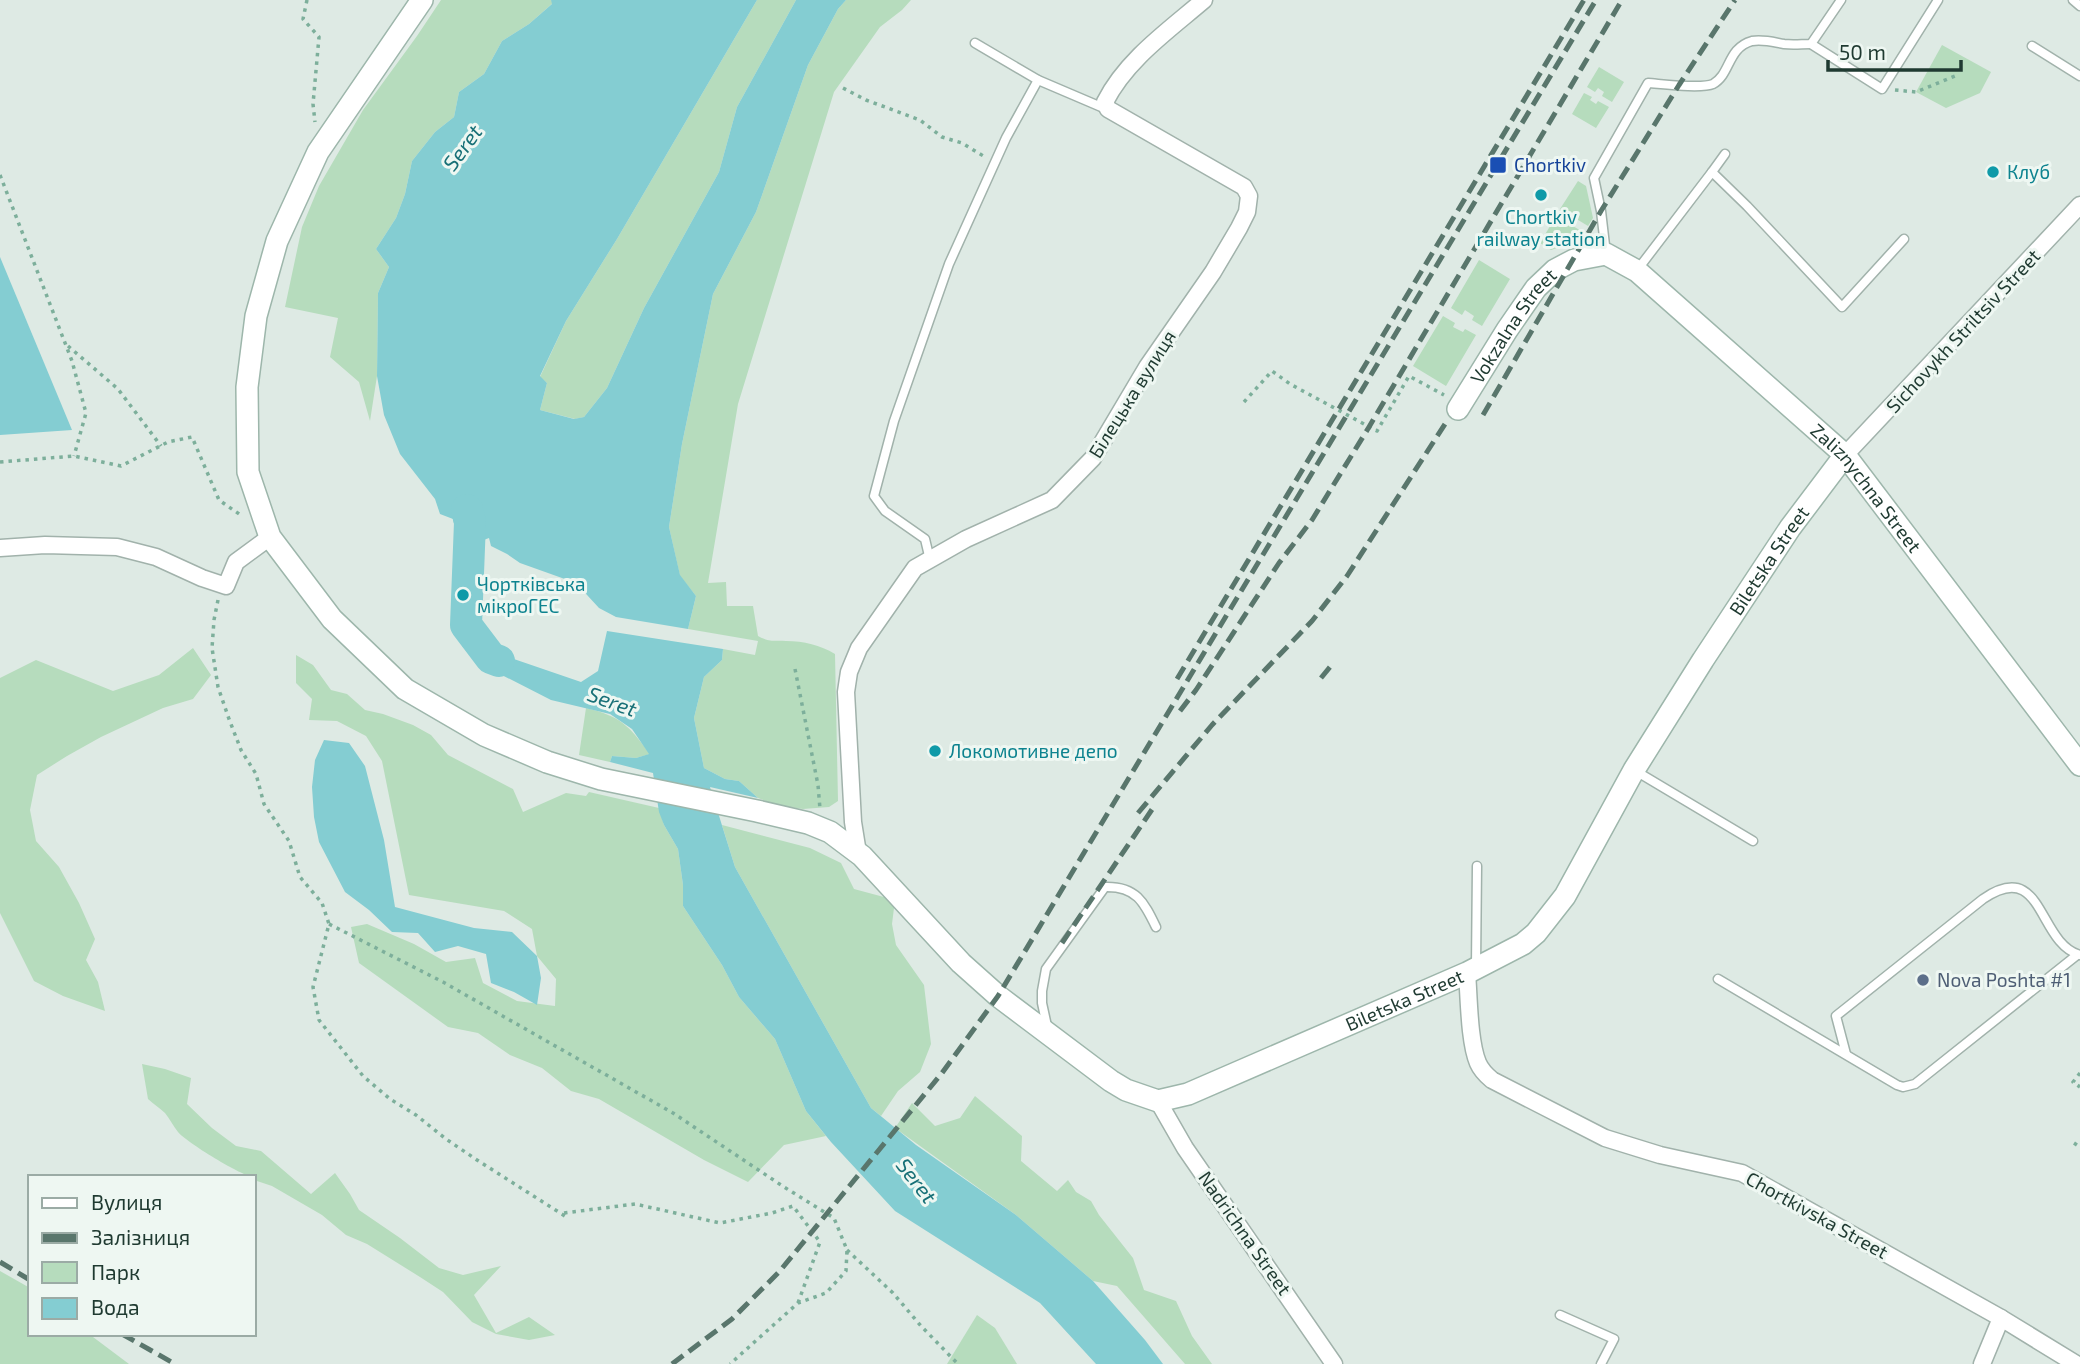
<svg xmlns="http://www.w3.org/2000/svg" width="2080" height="1364" font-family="'Exo 2',sans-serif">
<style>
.green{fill:#b6dcbd}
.water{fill:#84cdd2}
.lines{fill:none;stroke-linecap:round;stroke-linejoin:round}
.river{stroke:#84cdd2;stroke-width:32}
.lane-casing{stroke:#a1b2ab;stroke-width:11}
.street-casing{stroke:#a1b2ab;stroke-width:19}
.secondary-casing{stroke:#9db6ab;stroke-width:24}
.path{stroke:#7daf9b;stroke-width:3.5;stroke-dasharray:3.5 5;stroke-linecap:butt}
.lane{stroke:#fff;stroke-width:8}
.street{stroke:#fff;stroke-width:16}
.secondary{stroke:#fff;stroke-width:21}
.rail{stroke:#59766c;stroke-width:5;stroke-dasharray:14 7;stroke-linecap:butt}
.transit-dot{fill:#1a4fb4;stroke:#eef7f2;stroke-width:2.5}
.culture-dot{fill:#0f9aa8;stroke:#eef7f2;stroke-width:2.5}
.service-dot{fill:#5c6f8a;stroke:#eef7f2;stroke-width:2.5}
.labels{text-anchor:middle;stroke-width:6;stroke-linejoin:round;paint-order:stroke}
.transit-label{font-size:19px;fill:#164399;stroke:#eef7f2;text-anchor:start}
.culture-label{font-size:19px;fill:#0d838f;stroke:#eef7f2;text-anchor:start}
.street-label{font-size:19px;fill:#1f3a31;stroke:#eef7f2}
.service-label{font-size:19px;fill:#4e5e75;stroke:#eef7f2;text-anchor:start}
.water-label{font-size:21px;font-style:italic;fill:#187077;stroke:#eef7f2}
</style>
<rect width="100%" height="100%" fill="#deeae4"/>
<g class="green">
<polygon points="441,0 551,0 553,3 529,24 502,41 484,74 459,92 454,117 435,132 412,161 405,194 396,218 376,249 389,267 378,293 377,376 370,421 359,382 330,357 338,318 285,307 302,227 319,186 363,110 417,36"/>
<polygon points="757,0 796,0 737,107 719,172 644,308 607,388 584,417 575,419 540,410 547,383 540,377 566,321 617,239"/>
<path d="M846,0H911L902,10L880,27L834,92L738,404L708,583L726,582L727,606H753L758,636C771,643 773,640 786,641C804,641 820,645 835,654L838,801L829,807L803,809L776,805L758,798L739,781L725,779L704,768L694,718L704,677L722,660L723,649L755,655L758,641L688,629L696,596L680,576L669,527L682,444L713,294L756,212L808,65L838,9Z"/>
<polygon points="1942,45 1991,72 1980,93 1946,108 1916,92"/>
<polygon points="1599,67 1624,82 1612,102 1602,96 1604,92 1598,88 1595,92 1587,87"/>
<polygon points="1584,93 1592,97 1590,100 1596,104 1598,101 1609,107 1596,128 1572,114"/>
<polygon points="1578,181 1586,186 1593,218 1588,226 1560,209"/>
<polygon points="1556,216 1583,232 1578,241 1551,250 1540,243"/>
<polygon points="1479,260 1510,279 1482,326 1472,320 1474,316 1465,310 1462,315 1451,308"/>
<polygon points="1443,316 1455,323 1453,327 1463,332 1465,329 1476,335 1446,386 1413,366"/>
<polygon points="193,648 211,675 193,699 163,708 101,737 67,756 37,775 30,810 36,841 59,867 79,903 95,939 86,960 98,982 105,1011 63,996 34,981 0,913 0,678 36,660 113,691 159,675"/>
<polygon points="296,655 313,665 331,690 347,694 365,710 383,714 413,725 431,735 448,755 513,789 523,812 566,793 586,796 589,792 659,808 664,825 678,849 683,885 683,906 722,965 739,997 775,1039 806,1111 826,1136 784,1145 748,1182 704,1160 599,1099 571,1091 542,1068 510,1055 478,1033 448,1027 359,963 351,927 367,924 414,944 446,962 475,958 483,983 517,1001 555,1006 556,979 537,956 532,929 504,911 409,895 382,761 366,736 337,721 309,720 312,699 296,683"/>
<path d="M586,708C622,717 628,725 650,754L636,758L612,756L610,762L579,755Z"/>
<polygon points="722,825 810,848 841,863 854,889 895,900 892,924 896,945 924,985 931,1044 920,1072 898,1091 881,1116 871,1108 735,867"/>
<path d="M142,1064L165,1069L191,1078L187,1104L212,1128L236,1146L261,1151L311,1194L335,1173L350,1194L359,1210L400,1238L439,1268L463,1275L501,1266L474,1295L496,1333L529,1317L555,1335L529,1340L496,1334L472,1322L443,1292L420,1277L367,1244L346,1235L322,1215L272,1186L254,1180V1177C243,1177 186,1142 178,1132C173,1126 170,1119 165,1113C160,1108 153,1104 148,1099Z"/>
<polygon points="975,1096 1022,1136 1021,1161 1057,1191 1068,1180 1076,1192 1091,1201 1099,1215 1133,1258 1144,1290 1176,1301 1192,1336 1212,1364 1185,1364 1117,1286 1093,1281 1016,1215 895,1128 912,1103 935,1126 960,1118"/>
<polygon points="0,1271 30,1288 30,1334 89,1334 129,1364 0,1364"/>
<polygon points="977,1315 995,1328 1017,1364 947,1364"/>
</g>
<g class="water">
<polygon points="551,0 757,0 617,239 566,321 540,376 547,383 540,410 574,419 584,417 607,388 644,308 719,172 737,107 796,0 846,0 838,9 808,65 756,212 713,294 682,444 669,527 680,575 696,596 688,629 616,617 599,608 576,583 520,563 507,554 491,546 489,538 481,541 475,553 460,551 453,519 440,514 435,499 400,454 384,415 377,376 378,293 389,267 376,249 396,218 405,194 412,161 435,132 454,117 459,92 484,74 502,41 529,24 552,4"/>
<polygon points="0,257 72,430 0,435"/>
<polygon points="459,629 475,631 505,656 581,682 598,671 607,631 723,649 722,660 704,677 694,718 704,768 725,779 739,781 758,798 710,787 735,867 871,1108 916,1145 1016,1215 1093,1281 1145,1340 1163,1364 1096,1364 1040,1303 895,1211 831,1142 806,1111 775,1039 739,997 722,965 683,906 683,885 678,849 664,825 659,812 653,773 610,762 612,756 636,758 649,754 632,729 610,714 551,700 494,671 463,647 458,638"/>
<polygon points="324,740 349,743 365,766 384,840 395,907 474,928 512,932 537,956 541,978 537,1005 514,992 491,983 486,954 458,946 435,952 418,933 392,932 369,910 345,892 319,842 314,817 312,787 315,760"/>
</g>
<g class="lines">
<polyline class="river" points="467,510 470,522 466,625 491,658 499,661"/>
<g class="lane-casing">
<g id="lane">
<polyline points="2073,0 2080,6"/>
<polyline points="975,43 1038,80 1106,109"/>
<polyline points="1811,44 1882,89 1938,0"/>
<polyline points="2032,46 2080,76"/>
<polyline points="1712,172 1725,154"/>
<path d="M1606,254L1601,211L1594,178L1648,83C1662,84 1701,89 1713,84C1731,74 1727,48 1752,41C1763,39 1773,42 1784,44C1793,45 1802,44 1811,44L1841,0"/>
<polyline points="1638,269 1712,172 1747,206 1842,307 1904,239"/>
<polyline points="930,560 925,539 885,511 874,496 894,421 949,264 1006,138 1038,80"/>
<polyline points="1634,770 1753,841"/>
<polyline points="1476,966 1477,866"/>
<polyline points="1718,979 1897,1085 1903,1087 1915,1084 2077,955"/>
<path d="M1047,1026L1042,1003V991L1046,969L1105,887C1136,886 1144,902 1156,927"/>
<path d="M1846,1054L1836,1016L1983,899C2044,857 2037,943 2080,955"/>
<polyline points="1560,1315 1614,1339 1601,1364"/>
</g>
</g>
<g class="street-casing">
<g id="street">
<polyline points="1845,455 2080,205"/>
<polyline points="0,548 45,545 117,547 156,557 202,578 226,586 236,562 270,537"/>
<path d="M858,853L853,822L846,692L849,672L859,648L915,568L966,539L1052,500L1093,458L1147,367L1213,272L1239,228L1247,212L1249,196L1244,187L1108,109L1105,102C1126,60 1169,30 1204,0"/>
<path d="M1467,973C1469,997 1469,1042 1478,1063C1481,1070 1486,1075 1492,1080L1605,1138L1660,1155L1742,1173L2001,1318L2076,1364"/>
<polyline points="1158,1101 1185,1148 1334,1364"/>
<polyline points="1982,1364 2001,1318"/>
</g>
</g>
<g class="secondary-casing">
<g id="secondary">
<path id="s1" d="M422,0L318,152L277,241L256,316L247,387L248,472L270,537L332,619L405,689L484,735L547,762L601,779L757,811L808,823L830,832L862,856L961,963L998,996L1111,1081L1126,1090L1158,1101L1188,1094L1467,973L1523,944L1536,933L1565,896L1634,770L1703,660L1790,528L1845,455"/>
<path id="s2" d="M1458,409L1507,330L1536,288L1555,270L1574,260L1606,254L1637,271L1845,455L2080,765"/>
</g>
</g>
<g class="path">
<polyline points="307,0 303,19 319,37 313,104 315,122"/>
<polyline points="843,88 866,100 920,120 942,137 962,143 985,157"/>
<polyline points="1895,90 1916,92 1955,76"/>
<polyline points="0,175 72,361 86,413 74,456"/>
<polyline points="68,346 118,389 161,446"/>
<polyline points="1244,402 1272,371 1290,384 1377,431 1409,376 1444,395"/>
<polyline points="0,462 74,456 121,466 168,442 192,437 219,500 242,516"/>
<polyline points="218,600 214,620 212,648 218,687 229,719 241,750 256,774 264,804 289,841 300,877 322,903 329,924 313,987 319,1020 363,1076 390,1099 416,1115 446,1139 477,1160 568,1218"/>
<polyline points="795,669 818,785 820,809"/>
<polyline points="329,924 443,982 673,1113 784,1187 834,1218 847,1250 846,1271 826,1293 798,1303 730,1364"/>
<polyline points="2080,1073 2073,1082 2080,1087"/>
<polyline points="2074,1143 2080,1147"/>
<polyline points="564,1213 635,1204 720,1223 772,1213 793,1206 820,1242 798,1303"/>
<polyline points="847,1250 893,1293 921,1326 958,1364"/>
</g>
<use href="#lane" class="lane"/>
<use href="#street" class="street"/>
<use href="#secondary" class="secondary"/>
<g class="rail">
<polyline points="1483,415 1601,211 1679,85 1735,0"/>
<polyline points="1321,678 1330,667"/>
<polyline points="1177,679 1584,0"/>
<polyline points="1180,711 1196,690 1279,563 1312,520 1369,427 1622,0"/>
<polyline points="1138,813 1212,725 1312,621 1347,576 1445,424"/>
<polyline points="1062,943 1155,805"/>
<polyline points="0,1262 30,1280"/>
<polyline points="122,1334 175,1364"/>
<polyline points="672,1364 732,1319 779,1272 942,1073 998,996 1596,0"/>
</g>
</g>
<rect class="transit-dot" x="1489" y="156" width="18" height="18" rx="3.5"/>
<g class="culture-dot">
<circle cx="1993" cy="172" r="7"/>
<circle cx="1541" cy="195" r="7"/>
<circle cx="463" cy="595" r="7"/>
<circle cx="935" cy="751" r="7"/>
</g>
<circle class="service-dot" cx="1923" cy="980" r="7"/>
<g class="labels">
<g class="transit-label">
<text x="1514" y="172">Chortkiv</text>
</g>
<g class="culture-label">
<text x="2007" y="179">Клуб</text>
<text x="1541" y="224" text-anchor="middle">Chortkiv<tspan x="1541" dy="22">railway station</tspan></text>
<text x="477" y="591">Чортківська<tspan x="477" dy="22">мікроГЕС</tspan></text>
<text x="949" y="758">Локомотивне депо</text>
</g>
<g class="street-label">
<text dy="7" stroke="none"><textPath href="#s2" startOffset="100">Vokzalna Street</textPath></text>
<text transform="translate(1963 331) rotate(-47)" y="7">Sichovykh Striltsiv Street</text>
<text transform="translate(1132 394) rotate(-58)" y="7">Білецька вулиця</text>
<text dy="7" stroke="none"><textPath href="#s2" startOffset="576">Zaliznychna Street</textPath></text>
<text dy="7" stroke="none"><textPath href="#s1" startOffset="2524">Biletska Street</textPath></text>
<text dy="7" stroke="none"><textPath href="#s1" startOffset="1936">Biletska Street</textPath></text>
<text transform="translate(1817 1215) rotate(29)" y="7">Chortkivska Street</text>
<text transform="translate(1245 1233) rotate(55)" y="7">Nadrichna Street</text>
</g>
<g class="service-label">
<text x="1937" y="987">Nova Poshta #1</text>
</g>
<g class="water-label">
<text transform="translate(463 148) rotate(-54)" y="7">Seret</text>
<text transform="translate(612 702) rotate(20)" y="7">Seret</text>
<text transform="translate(916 1181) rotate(52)" y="7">Seret</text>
</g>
</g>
<rect x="28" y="1175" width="228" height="161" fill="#eef7f2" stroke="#9baba5" stroke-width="2"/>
<rect x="42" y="1198" width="35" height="10" fill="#ffffff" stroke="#9baba5" stroke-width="2"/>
<text x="91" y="1210" font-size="21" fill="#1f3a31">Вулиця</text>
<rect x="42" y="1233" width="35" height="10" fill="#59766c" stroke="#9baba5" stroke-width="2"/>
<text x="91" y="1245" font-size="21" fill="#1f3a31">Залізниця</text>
<rect x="42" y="1262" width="35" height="21" fill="#b6dcbd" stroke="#9baba5" stroke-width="2"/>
<text x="91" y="1280" font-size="21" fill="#1f3a31">Парк</text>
<rect x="42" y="1298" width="35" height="21" fill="#84cdd2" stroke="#9baba5" stroke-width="2"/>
<text x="91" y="1315" font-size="21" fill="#1f3a31">Вода</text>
<path d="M1828 60v10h133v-10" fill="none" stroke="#1f3a31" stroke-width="3.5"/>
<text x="1839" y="60" font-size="21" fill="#1f3a31" stroke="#eef7f2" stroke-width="5" paint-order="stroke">50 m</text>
</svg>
